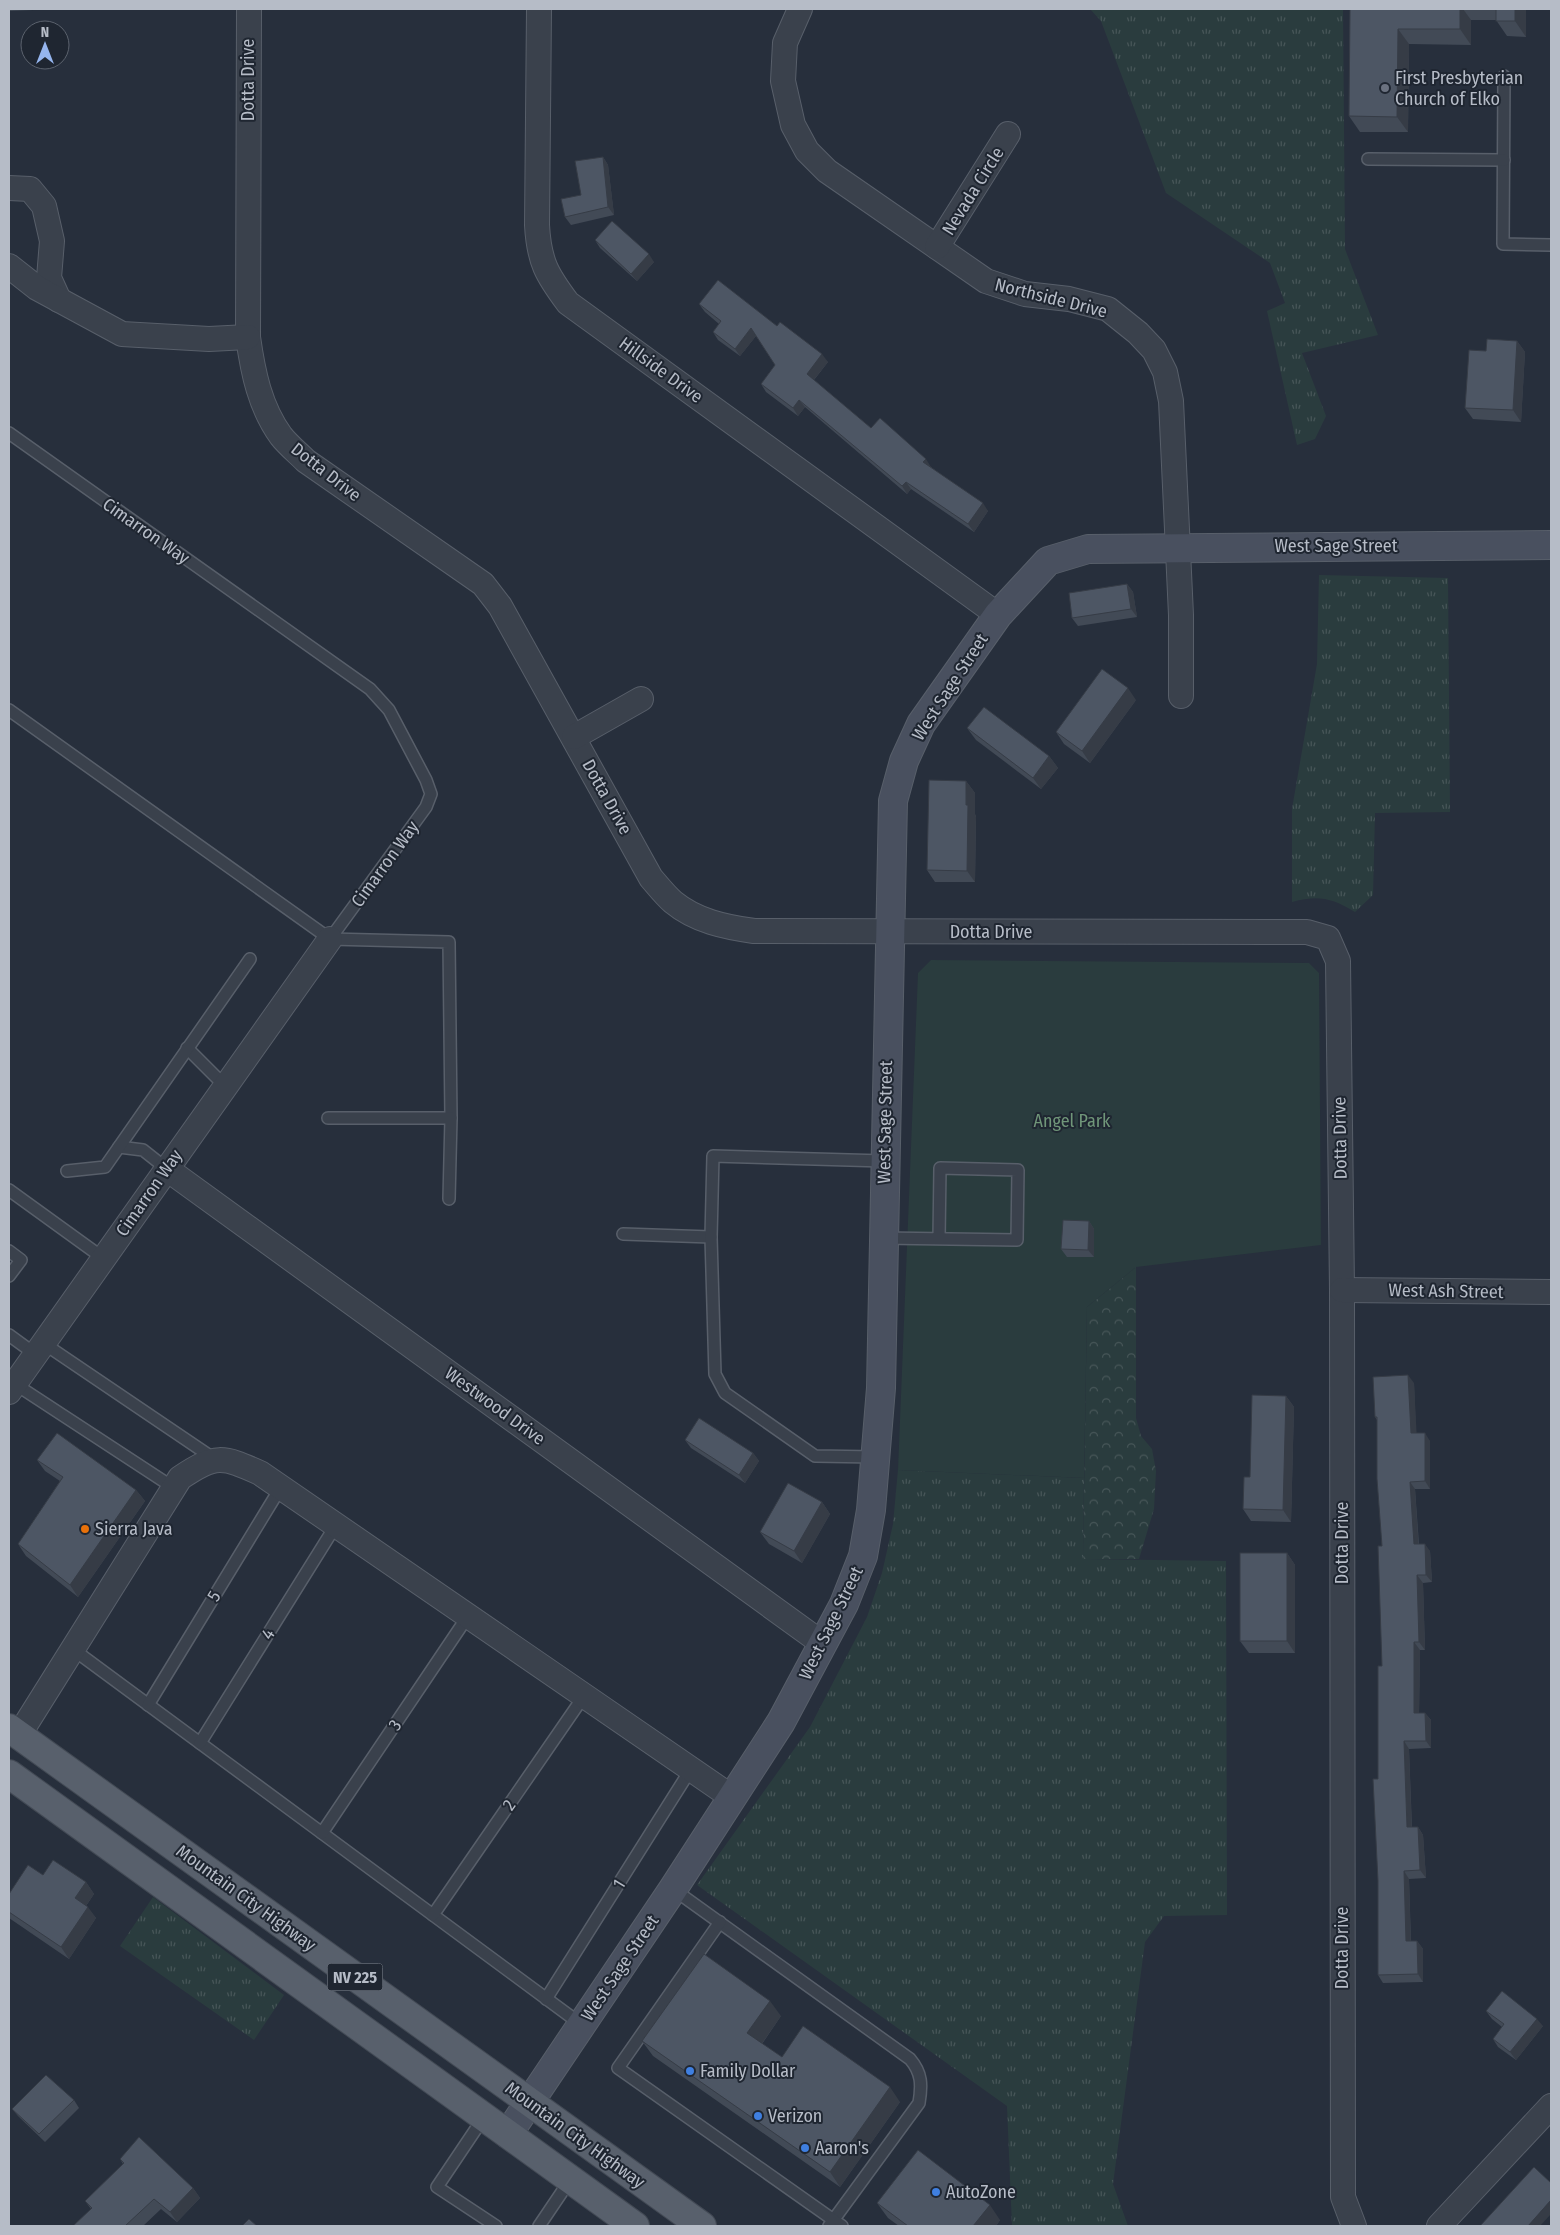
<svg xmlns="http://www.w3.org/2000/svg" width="1560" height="2235" font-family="'Fira Sans Condensed',sans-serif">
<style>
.grass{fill:url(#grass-tufts)}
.forest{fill:url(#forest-crowns)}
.park{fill:#2a3c3e}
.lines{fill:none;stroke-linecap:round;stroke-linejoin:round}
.lane-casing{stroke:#585f6a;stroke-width:14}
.street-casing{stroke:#585f6a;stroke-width:26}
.secondary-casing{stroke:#585f6a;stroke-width:30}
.primary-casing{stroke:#434a55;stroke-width:30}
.lane{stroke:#3a414c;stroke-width:11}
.street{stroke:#3a414c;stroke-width:24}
.secondary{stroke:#49505f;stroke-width:28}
.primary{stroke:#58606c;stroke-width:28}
.wall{fill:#424a56}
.shaded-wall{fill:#363c46}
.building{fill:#4d5664;stroke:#363c46}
.worship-dot{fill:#6b7280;stroke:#1f2631;stroke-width:2}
.food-dot{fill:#e8710a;stroke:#1f2631;stroke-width:2}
.shop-dot{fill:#3f7fe0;stroke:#1f2631;stroke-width:2}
.labels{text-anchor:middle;stroke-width:4;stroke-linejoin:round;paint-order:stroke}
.shield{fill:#1f2631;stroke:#898f9a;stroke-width:1}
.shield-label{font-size:16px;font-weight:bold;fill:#b6bcc7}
.poi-label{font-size:18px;fill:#b6bcc7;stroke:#1f2631;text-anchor:start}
.street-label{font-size:18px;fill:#b6bcc7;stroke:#1f2631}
.park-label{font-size:18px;fill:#709679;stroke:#1f2631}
</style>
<defs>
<pattern id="grass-tufts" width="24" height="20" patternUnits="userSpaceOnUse" patternTransform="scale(1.25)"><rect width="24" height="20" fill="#2a3c3e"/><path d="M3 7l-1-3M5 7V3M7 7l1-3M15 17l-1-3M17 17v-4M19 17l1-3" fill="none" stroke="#475658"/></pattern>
<pattern id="forest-crowns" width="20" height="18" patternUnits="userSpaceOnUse" patternTransform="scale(1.25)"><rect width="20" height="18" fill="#2a3c3e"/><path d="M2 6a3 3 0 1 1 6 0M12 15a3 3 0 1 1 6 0" fill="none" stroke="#475658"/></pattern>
</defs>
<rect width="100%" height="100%" fill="#272f3c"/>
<g class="grass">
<polygon points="1090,9 1343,9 1345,249 1378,335 1302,353 1326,416 1315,439 1297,445 1267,311 1285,303 1270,263 1166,193 1101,21"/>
<path d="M1319,575L1448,578L1450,812L1375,813L1373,895L1355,912C1332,898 1318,895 1292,902V809L1317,664Z"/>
<polygon points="898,1470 1084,1478 1083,1559 1226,1561 1227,1915 1164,1916 1145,1942 1113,2184 1128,2226 1012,2226 1007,2106 697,1885 810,1727 867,1617 882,1573 893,1524"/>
<polygon points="153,1897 284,1995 254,2040 120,1946"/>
</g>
<polygon class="forest" points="1136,1267 1136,1418 1141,1436 1152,1449 1156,1471 1154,1509 1139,1559 1083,1559 1087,1307"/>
<polygon class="park" points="931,960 1309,963 1319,973 1321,1245 1136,1267 1087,1307 1084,1478 898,1470 918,973"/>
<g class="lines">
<g class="lane-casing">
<g id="lane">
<polyline points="1504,76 1503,244 1551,245"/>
<polyline points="1368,159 1504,160"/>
<polyline points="9,433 370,689 389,710 426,780 431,794 426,807 330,939"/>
<polyline points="9,710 330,939 449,942 451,1118"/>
<polyline points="187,1048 225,1086"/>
<polyline points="328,1118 451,1118 449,1199"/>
<polyline points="119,1147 143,1150 167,1169"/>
<polyline points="67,1171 105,1167 250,959"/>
<polyline points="9,1190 103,1258"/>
<polyline points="623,1234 711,1237"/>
<polyline points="883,1238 1017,1240 1018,1170 940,1168 939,1239"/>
<polyline points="9,1251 21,1260 9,1276"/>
<polyline points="9,1335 35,1354"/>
<polyline points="43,1343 216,1460"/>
<polyline points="15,1384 174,1488"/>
<polyline points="876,1457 815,1456 725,1393 715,1374 711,1237 713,1156 884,1161"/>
<polyline points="74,1650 582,2025"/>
<polyline points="148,1705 281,1487"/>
<polyline points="200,1743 336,1525"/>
<polyline points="322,1833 468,1616"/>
<path d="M673,1889L910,2059C922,2073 922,2085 919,2103L829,2226"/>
<polyline points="433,1915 584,1696"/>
<polyline points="720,1922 618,2068 842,2226"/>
<polyline points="546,1999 691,1769"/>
<polyline points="484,2117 437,2187 496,2226"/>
<polyline points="539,2226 570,2180"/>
</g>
</g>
<g class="street-casing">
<g id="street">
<path d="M249,9L248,337C253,373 260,407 281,436C288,445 298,453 306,461L483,584L500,606L651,878C658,886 665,895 673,902C696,921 725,927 754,931L1307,932L1328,938L1338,961L1342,1290L1343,2197L1354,2226"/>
<path d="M539,9L537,225C539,262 547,275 568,303L998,615"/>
<polyline points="800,9 785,43 783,81 793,125 807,151 827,171 986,281 1025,294 1069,299 1108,309 1138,333 1154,350 1165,372 1171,401 1181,615 1181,696"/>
<polyline points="9,188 30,189 44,206 52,241 49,278 59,300"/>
<polyline points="937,247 1008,134"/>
<polyline points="9,266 37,288 122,334 209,339 248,337"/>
<polyline points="574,737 641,699"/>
<polyline points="167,1169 823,1644"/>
<polyline points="1342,1290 1551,1292"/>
<polyline points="9,1392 330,939"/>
<path d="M19,1735L180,1478C216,1454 222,1456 260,1473L733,1798"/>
<polyline points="1439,2226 1551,2106"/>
</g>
</g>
<g class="secondary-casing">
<polyline id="secondary" points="508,2134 673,1889 781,1722 844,1604 863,1556 871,1510 881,1388 893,801 904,761 921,724 998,615 1048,561 1088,549 1551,545"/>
</g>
<g class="primary-casing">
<g id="primary">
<polyline points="9,1728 702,2226"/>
<polyline points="9,1774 635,2226"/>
</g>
</g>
<use href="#lane" class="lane"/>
<use href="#street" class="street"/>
<use href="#secondary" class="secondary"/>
<use href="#primary" class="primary"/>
</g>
<g class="wall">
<polygon points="9,9 56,9 9,11"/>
<polygon points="1350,9 1526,9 1526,37 1507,36 1496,20 1471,20 1471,45 1409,44 1408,132 1360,132 1349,116"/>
<polygon points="603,157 608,165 614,215 571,225 565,217 581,195"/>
<polygon points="595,240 654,262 637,281 600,248"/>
<polygon points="699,304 777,326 828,362 814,380 871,428 931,467 988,511 974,532 911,489 907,494 805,407 798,416 766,392 761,384 775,365 756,336 740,356 718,340 713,332 719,324 705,312"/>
<polygon points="1517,341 1525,352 1521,422 1473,419 1465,408 1486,351"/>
<polygon points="1127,584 1133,592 1137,617 1078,626 1072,618"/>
<polygon points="1136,700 1090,763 1064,744 1056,732"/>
<polygon points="967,728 1049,756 1058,768 1041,789 976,740"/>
<polygon points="966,781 975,793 975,814 976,817 975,882 935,882 927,870"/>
<polygon points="1089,1221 1094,1229 1094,1257 1067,1257 1061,1249"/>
<polygon points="1414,1383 1416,1433 1430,1441 1430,1489 1415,1489 1419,1544 1430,1551 1432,1582 1423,1583 1425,1650 1420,1650 1419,1713 1425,1713 1431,1720 1431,1748 1409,1749 1412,1827 1418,1827 1423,1835 1426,1878 1409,1879 1411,1941 1417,1941 1423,1949 1423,1982 1383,1983 1378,1975 1378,1779 1382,1666 1382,1546 1377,1420 1375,1417"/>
<polygon points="1286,1396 1294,1407 1291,1522 1251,1521 1243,1509 1250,1477"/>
<polygon points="685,1440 753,1453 759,1461 745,1483 691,1448"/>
<polygon points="37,1460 136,1490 145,1501 78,1597 26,1556 18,1544 60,1481 45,1471"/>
<polygon points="822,1502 830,1514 802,1563 769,1544 760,1532"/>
<polygon points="1287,1553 1295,1565 1295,1653 1249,1653 1240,1641"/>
<polygon points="43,1875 86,1882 94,1894 86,1906 96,1918 69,1959 9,1918 9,1894"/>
<polygon points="1486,2011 1543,2026 1516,2060 1498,2047 1493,2039 1502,2027 1492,2019"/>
<polygon points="781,2016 762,2044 782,2057 900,2102 840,2187 653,2056 642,2041"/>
<polygon points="74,2100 79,2108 45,2142 18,2116 12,2109"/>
<polygon points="120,2159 193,2188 200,2198 177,2222 161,2209 143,2226 73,2226 91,2209 85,2201 123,2164"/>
<polygon points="877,2203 1000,2220 996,2226 899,2226 888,2218"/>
</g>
<g class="shaded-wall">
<polygon points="1460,9 1463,9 1471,20 1471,45 1460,29"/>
<polygon points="1515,9 1526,9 1526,37 1515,21"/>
<polygon points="1398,29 1409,44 1408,132 1397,117"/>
<polygon points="603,157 608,165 614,215 608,207"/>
<polygon points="649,254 654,262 637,281 631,274"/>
<polygon points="751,328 756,336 740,356 735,349"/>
<polygon points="1517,341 1525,352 1521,422 1513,410"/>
<polygon points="822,354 828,362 812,382 807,374"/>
<polygon points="799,400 805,407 798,416 793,408"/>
<polygon points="926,459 931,467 928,470 923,462"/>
<polygon points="906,482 911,489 907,494 902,486"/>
<polygon points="983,503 988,511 974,532 968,524"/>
<polygon points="1127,584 1133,592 1137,617 1131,609"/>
<polygon points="1128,688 1136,700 1090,763 1082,751"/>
<polygon points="1049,756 1058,768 1041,789 1033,778"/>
<polygon points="966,781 975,793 975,814 976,817 975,882 967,871"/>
<polygon points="1089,1221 1094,1229 1094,1257 1088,1250"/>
<polygon points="1408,1375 1414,1383 1417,1441 1411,1433"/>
<polygon points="1286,1396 1294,1407 1291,1522 1283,1510"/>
<polygon points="1425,1433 1430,1441 1430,1489 1425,1481"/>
<polygon points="753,1453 759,1461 745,1483 739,1475"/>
<polygon points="1410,1482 1415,1489 1419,1552 1414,1544"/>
<polygon points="136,1490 145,1501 78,1597 70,1585"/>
<polygon points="822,1502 830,1514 802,1563 794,1551"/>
<polygon points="1425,1544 1430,1551 1432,1582 1426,1575"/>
<polygon points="1287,1553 1295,1565 1295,1653 1287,1641"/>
<polygon points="1417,1575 1423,1583 1425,1650 1419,1642"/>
<polygon points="1414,1642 1420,1650 1419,1721 1414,1713"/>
<polygon points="1425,1713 1431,1720 1431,1748 1426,1741"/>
<polygon points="1404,1741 1409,1749 1412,1835 1407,1827"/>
<polygon points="1418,1827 1423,1835 1426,1878 1420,1870"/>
<polygon points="1404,1871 1409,1879 1411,1949 1406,1941"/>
<polygon points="86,1882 94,1894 83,1910 75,1898"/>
<polygon points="88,1907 96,1918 69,1959 61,1947"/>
<polygon points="1417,1941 1423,1949 1423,1982 1418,1974"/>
<polygon points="770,2001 781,2016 758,2049 747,2033"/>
<polygon points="1537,2019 1543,2026 1516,2060 1510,2052"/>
<polygon points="890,2087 900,2102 840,2187 830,2172"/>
<polygon points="193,2188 200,2198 177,2222 170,2212"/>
<polygon points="1551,2200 1551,2214 1540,2226 1528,2226"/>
<polygon points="990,2205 1000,2220 996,2226 973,2226"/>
</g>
<g class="building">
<polygon points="1350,9 1460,9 1460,29 1398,29 1397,117 1349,116"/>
<rect x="1496" y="9" width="19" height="12"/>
<polygon points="603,157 608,207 565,217 561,199 581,195 575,161"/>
<polygon points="612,221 649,254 631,274 595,240"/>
<polygon points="718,280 777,326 780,322 822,354 807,374 871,428 880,418 926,459 923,462 983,503 968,524 906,482 902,486 799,400 793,408 761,384 775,365 751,328 735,349 713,332 721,321 699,304"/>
<polygon points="1487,339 1517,341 1513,410 1465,408 1469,350 1486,351"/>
<polygon points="1127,584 1131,609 1072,618 1069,593"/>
<polygon points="1102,669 1128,688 1082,751 1056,732"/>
<polygon points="984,707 1049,756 1033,778 967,728"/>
<polygon points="929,780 966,781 966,805 968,805 967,871 927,870"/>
<polygon points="1063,1220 1089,1221 1088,1250 1061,1249"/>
<polygon points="1408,1375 1411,1433 1425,1433 1425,1481 1410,1482 1414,1544 1425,1544 1426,1575 1417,1575 1419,1642 1414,1642 1414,1713 1425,1713 1426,1741 1404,1741 1407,1827 1418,1827 1420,1870 1404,1871 1406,1941 1417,1941 1418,1974 1378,1975 1378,1881 1373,1779 1378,1779 1378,1666 1382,1666 1378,1546 1382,1546 1377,1479 1377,1417 1375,1417 1373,1377"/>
<polygon points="1252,1395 1286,1396 1283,1510 1243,1509 1244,1477 1250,1477"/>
<polygon points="699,1418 753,1453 739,1475 685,1440"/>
<polygon points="57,1433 136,1490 70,1585 18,1544 63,1477 37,1460"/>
<polygon points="788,1483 822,1502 794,1551 760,1532"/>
<rect x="1240" y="1553" width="47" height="88"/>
<polygon points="53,1860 86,1882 75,1898 88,1907 61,1947 9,1912 9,1894 28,1865 43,1875"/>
<polygon points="704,1954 770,2001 747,2033 782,2057 803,2026 890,2087 830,2172 642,2041"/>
<polygon points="1502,1991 1537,2019 1510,2052 1493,2039 1504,2024 1486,2011"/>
<polygon points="46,2075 74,2100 39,2134 12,2109"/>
<polygon points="139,2137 193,2188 170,2212 154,2199 125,2226 73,2226 92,2208 85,2201 124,2163 120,2159"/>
<polygon points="918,2150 990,2205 973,2226 908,2226 877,2203"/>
<polygon points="1534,2167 1551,2183 1551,2200 1528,2226 1480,2226"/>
<polygon points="249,2219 257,2226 242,2226"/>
</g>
<circle class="worship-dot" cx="1385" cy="88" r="5"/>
<circle class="food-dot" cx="85" cy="1529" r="5"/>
<g class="shop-dot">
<circle cx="690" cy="2071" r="5"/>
<circle cx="758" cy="2116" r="5"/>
<circle cx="805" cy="2148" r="5"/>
<circle cx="936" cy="2192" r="5"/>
</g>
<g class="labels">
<rect class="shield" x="327.5" y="1963.5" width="55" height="27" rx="4"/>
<g class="shield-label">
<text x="355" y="1983">NV 225</text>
</g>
<g class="poi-label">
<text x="1395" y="84">First Presbyterian<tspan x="1395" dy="21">Church of Elko</tspan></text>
<text x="95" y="1535">Sierra Java</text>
<text x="700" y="2077">Family Dollar</text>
<text x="768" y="2122">Verizon</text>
<text x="815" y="2154">Aaron's</text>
<text x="946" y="2198">AutoZone</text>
</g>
<g class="street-label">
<text transform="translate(248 80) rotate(-90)" y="6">Dotta Drive</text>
<text transform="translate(973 191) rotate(-58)" y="6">Nevada Circle</text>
<text transform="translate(1051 298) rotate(14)" y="6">Northside Drive</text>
<text transform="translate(661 370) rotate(36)" y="6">Hillside Drive</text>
<text transform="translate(326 472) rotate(38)" y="6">Dotta Drive</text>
<text transform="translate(146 531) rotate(35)" y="6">Cimarron Way</text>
<text x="1336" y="552">West Sage Street</text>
<text transform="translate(950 687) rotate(-57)" y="6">West Sage Street</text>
<text transform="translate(607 797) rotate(61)" y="6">Dotta Drive</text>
<text transform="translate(385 864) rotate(-54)" y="6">Cimarron Way</text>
<text x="991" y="938">Dotta Drive</text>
<text transform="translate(885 1122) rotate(-89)" y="6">West Sage Street</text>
<text transform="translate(1340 1138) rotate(-91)" y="6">Dotta Drive</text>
<text transform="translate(149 1193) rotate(-55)" y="6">Cimarron Way</text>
<text transform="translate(1446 1291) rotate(1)" y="6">West Ash Street</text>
<text transform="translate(495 1406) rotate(36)" y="6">Westwood Drive</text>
<text transform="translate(1342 1543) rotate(-90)" y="6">Dotta Drive</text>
<text transform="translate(214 1596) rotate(-59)" y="6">5</text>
<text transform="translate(831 1623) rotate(-64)" y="6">West Sage Street</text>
<text transform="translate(268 1634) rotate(-58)" y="6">4</text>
<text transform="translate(395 1725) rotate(-56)" y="6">3</text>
<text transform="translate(509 1805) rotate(-55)" y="6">2</text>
<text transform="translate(619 1884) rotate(-58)" y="6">1</text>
<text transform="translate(246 1898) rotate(36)" y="6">Mountain City Highway</text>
<text transform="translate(1342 1948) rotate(-90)" y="6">Dotta Drive</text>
<text transform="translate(620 1968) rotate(-56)" y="6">West Sage Street</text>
<text transform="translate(575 2135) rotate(36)" y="6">Mountain City Highway</text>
</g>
<g class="park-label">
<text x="1072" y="1127">Angel Park</text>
</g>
</g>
<rect width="1560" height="2235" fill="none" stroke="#b6bcc7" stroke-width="20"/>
<g transform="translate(45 45)"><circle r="24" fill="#1f2631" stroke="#5b626d"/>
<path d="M0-4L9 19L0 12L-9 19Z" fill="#95b5ee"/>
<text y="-8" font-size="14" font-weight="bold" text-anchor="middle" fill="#b6bcc7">N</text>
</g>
</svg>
